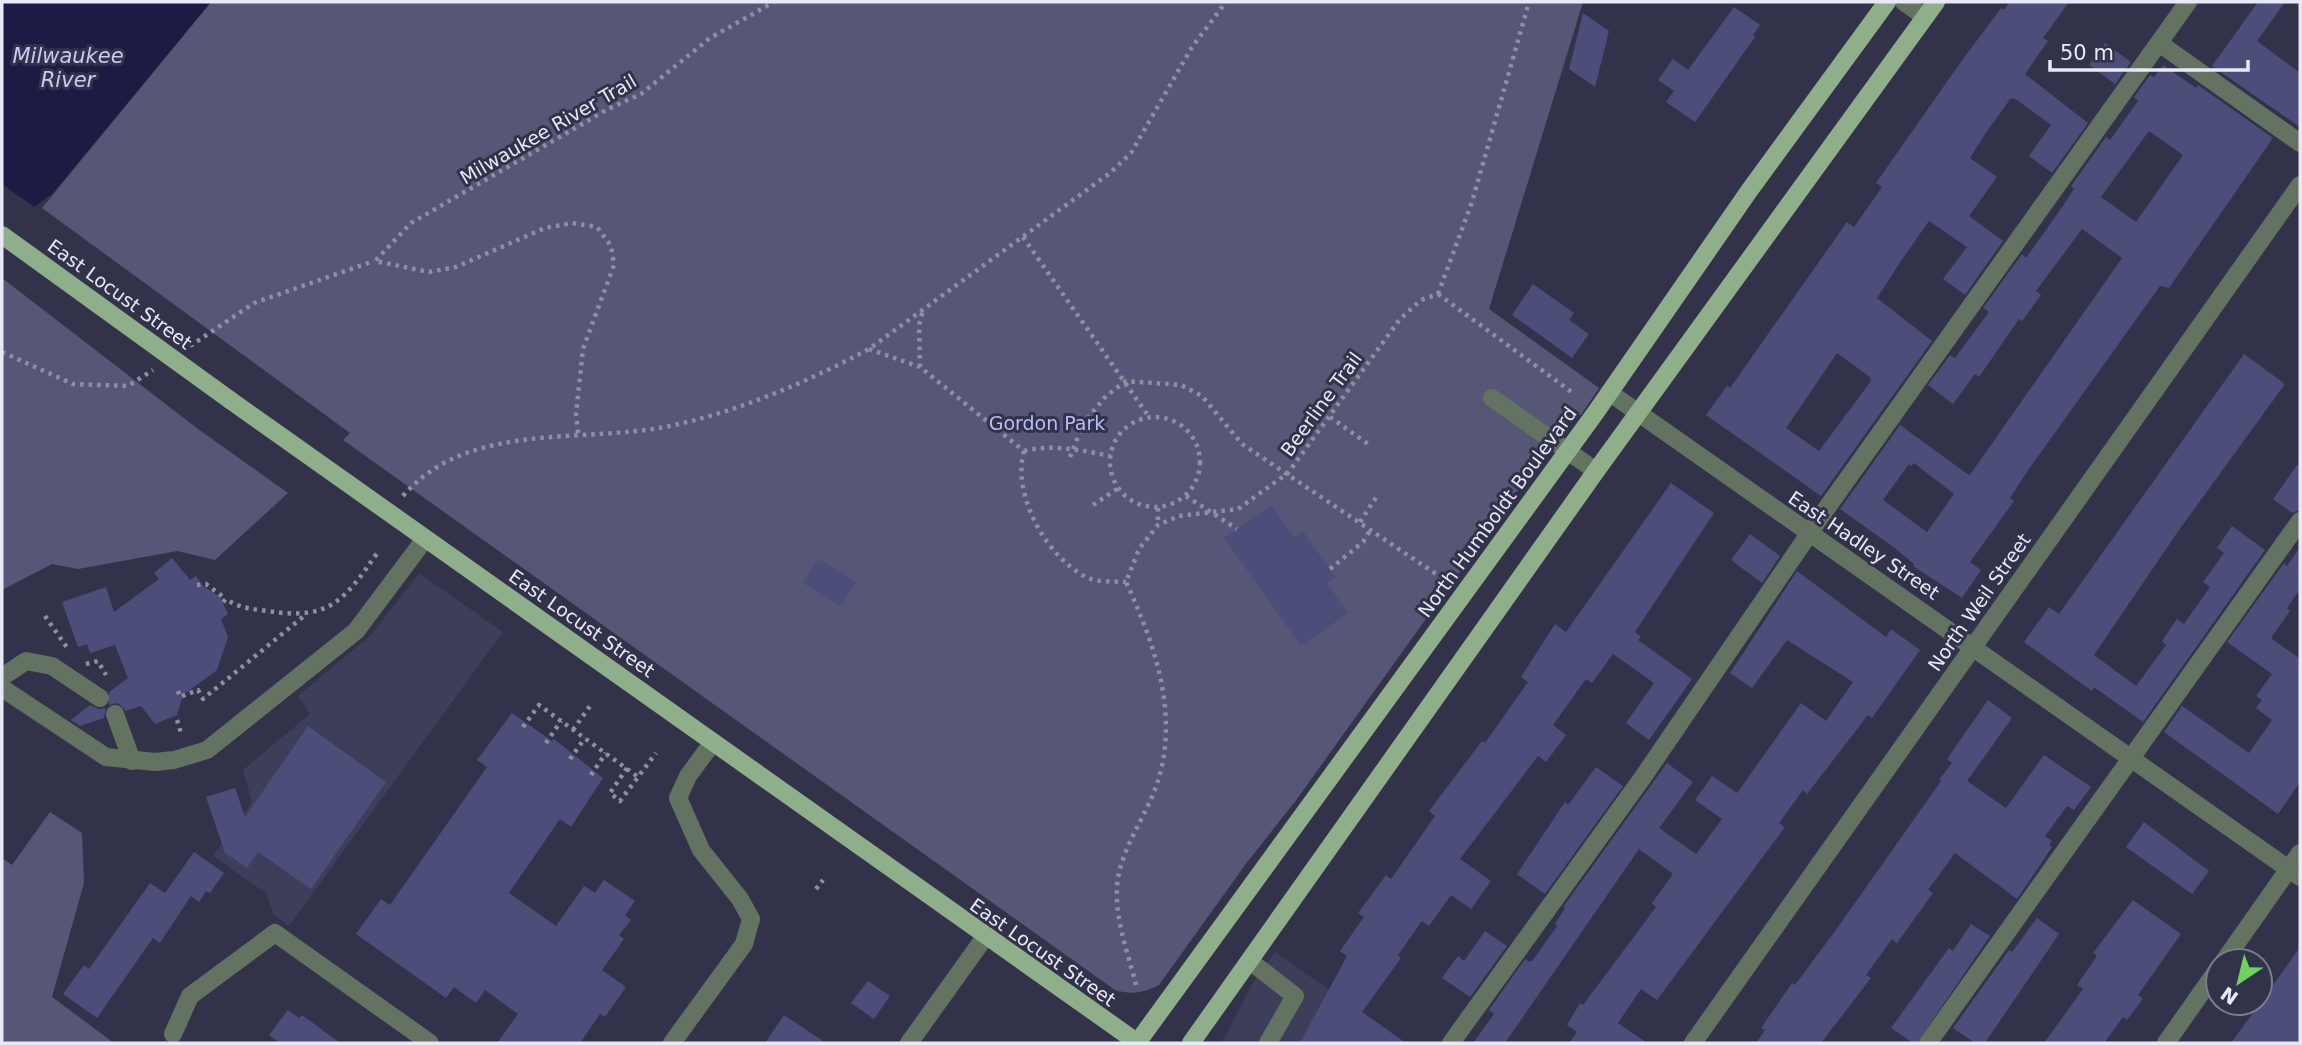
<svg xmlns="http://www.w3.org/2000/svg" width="2302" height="1045" font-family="'DejaVu Sans',sans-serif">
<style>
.built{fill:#3c3e5a}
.green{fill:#565776}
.water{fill:#1d1b43}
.pier{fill:#32334a}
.building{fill:#4c4d79;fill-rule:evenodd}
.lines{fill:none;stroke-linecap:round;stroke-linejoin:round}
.path{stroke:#8e8fa2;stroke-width:4.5;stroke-dasharray:3.5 5;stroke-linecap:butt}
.minor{stroke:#637261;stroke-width:18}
.major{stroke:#8fae8a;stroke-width:18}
.major-bridge{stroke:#8fae8a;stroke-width:18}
.labels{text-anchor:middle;stroke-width:6;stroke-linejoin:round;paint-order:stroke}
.street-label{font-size:19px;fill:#e7e9f8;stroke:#32334a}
.park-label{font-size:19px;fill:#b9bdf7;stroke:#32334a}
.water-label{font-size:21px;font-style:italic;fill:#c7caf6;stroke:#32334a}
</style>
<rect width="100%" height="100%" fill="#32334a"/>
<g class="built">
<polygon points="419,573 503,632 289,926 273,914 267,894 213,856 252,802 243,770 310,714 298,696 371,635"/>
<polygon points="1275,952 1402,1041 1222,1043 1251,986"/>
</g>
<g class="green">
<path d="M211,2H1583L1489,309L1599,388L1581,415L1571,416L1297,799L1245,865L1159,985C1143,993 1132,995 1115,990L343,440L350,433L42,208Z"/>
<polygon points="2,278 198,429 288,493 215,560 177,551 78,569 52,564 2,590"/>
<polygon points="50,812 82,833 84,883 52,997 114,1043 2,1043 2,858 12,865"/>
</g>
<polygon class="water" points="2,2 211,2 53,193 2,230"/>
<polygon class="pier" points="2,184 37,209 2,233"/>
<g class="building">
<path d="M2010,2H2069L2043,38L2048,41L2025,74L2088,123L2052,173L2029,156L2051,125L2017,100L2011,98L1985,134L1970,158L1997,177L1969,216L2003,241L1965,295L1943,279L1967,247L1929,221L1901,261L1877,298L1932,341L1821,496L1706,415L1727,386L1730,388L1847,222L1854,227L1882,187L1876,183L1958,66L2001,8L2004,10ZM1837,353L1870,377L1871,381L1819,451L1786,428Z"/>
<polygon points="2258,2 2285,2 2257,41 2300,73 2300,127 2212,66"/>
<polygon points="1734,7 1760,25 1753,35 1755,37 1695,122 1666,102 1674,91 1658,80 1673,59 1688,70"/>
<polygon points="1583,13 1609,31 1595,87 1569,69"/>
<polygon points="2105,43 2131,62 2115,84 2089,65"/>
<path d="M2163,65L2196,88L2198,85L2273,138L2169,288L2160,286L2029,469L2010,498L2014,501L1970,562L1981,570L1962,598L1913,566L1914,564L1892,546L1840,509L1900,425L1969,475L1972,472L2122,258L2082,229L2036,291L2041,295L2022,321L2019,319L1979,377L1975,374L1953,404L1928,385L1950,355L1955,358L1989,312L1983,308L2022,254L2026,258L2058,213L2074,189L2071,186L2106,137L2110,140L2138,101L2134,97L2150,75L2154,77ZM2149,131L2183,155L2136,222L2101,197ZM1914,463L1954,494L1927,532L1883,500L1909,464L1911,466Z"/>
<polygon points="1533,284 1574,313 1569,320 1589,334 1572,358 1512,315"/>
<polygon points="2244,354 2285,384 2179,530 2094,655 2136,686 2166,645 2162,641 2177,619 2184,624 2210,587 2203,582 2224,553 2217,548 2232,526 2265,550 2143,722 2094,687 2092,691 2024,642 2049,607 2059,614"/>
<polygon points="2300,461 2300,510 2292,513 2273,499"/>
<polygon points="1671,483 1714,513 1635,632 1641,637 1638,640 1692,679 1649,740 1626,723 1654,683 1613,654 1592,683 1586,679 1553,725 1566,735 1546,762 1538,756 1460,859 1491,881 1471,909 1451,895 1429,926 1422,921 1398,955 1401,958 1362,1012 1406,1043 1300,1043 1347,956 1340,951 1364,917 1358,913 1386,875 1391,879 1435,816 1429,811 1482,741 1485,743 1528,682 1521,677 1555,624 1566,632"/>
<polygon points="1271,505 1294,537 1303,531 1335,577 1327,583 1348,613 1301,646 1224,538"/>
<polygon points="1750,534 1780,556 1762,583 1731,560"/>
<polygon points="2300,547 2300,589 2287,608 2290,611 2271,638 2300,659 2300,782 2278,814 2164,732 2182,706 2249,753 2272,720 2256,708 2262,700 2256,696 2272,674 2227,642 2284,563 2287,566"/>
<polygon points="172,558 190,580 196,576 203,586 220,597 228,614 221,619 228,637 217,670 183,695 177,715 155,724 141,706 126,711 118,703 109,705 109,692 128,678 115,645 90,653 87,644 78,647 62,602 106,587 114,612 159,579 154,573"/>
<polygon points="818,559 856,582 841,606 803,583"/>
<polygon points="1797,571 1886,637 1891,629 1920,650 1872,718 1868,715 1807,794 1803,790 1779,823 1785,827 1657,1000 1641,989 1618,1023 1647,1043 1569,1043 1577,1032 1567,1025 1580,1003 1583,1005 1656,907 1652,903 1673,874 1639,849 1505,1043 1473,1043 1494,1014 1489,1010 1525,959 1530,962 1533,960 1557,926 1555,924 1565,908 1563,907 1667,763 1693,782 1659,828 1696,854 1722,819 1695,800 1712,776 1737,793 1801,703 1826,721 1853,682 1787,640 1752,688 1730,673"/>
<polygon points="1988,700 2012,718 1967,781 2006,808 2044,755 2091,787 2074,810 2067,806 2045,836 2052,841 2049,845 2052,847 2032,877 2017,899 1955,853 1928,890 1933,893 1897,943 1892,939 1866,975 1871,978 1821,1043 1756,1043 1765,1030 1761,1028 1792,983 1795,985 1838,927 1941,781 1939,780 1952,763 1947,759"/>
<polygon points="90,705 99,709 106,708 104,718 80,726 71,720"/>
<polygon points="512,713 552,741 554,739 603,778 571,827 560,819 509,893 556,926 584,886 595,893 604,880 635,901 625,915 631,920 619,935 624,939 602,970 626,987 605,1017 600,1014 580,1043 497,1043 518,1014 485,990 476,1003 454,987 446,998 356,934 381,899 390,905 487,767 477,760"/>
<polygon points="308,726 386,782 311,889 258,852 247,868 225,853 206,797 235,788 245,817"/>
<polygon points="1596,767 1623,786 1545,894 1517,874 1565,802 1568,805"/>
<polygon points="2144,822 2209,871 2192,894 2126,847"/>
<polygon points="194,852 224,873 210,893 206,891 199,902 191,896 160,943 153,938 97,1018 63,994 84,965 89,969 150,883 165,893"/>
<polygon points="2133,900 2181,934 2138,995 2143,999 2127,1020 2123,1017 2104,1043 2044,1043 2083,989 2077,985 2097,956 2093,953"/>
<polygon points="2037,918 2059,934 1985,1043 1975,1043 1953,1028 2009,950 2012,952"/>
<polygon points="1971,924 1990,936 1917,1043 1913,1043 1891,1028 1949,948 1953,951"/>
<polygon points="1485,931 1507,946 1470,997 1442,978 1458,956 1464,961"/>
<polygon points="2300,947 2300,1043 2231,1043 2267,994"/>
<polygon points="868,981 890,996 874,1019 851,1003"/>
<polygon points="288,1010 299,1018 302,1015 340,1043 280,1043 269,1035"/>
<polygon points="784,1015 826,1043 765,1043"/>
</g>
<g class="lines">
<g class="path">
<polyline points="1023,237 1149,417"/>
<polyline points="1438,294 1472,202 1529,2"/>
<polyline points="1438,294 1573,393"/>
<polyline points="190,346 254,303 374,261"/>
<polyline points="869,349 920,367 1024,451"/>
<polyline points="2,352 73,384 128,386 153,370"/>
<polyline points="920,367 919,325 923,310"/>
<circle cx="1155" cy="462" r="45"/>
<polyline points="1330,417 1368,444"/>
<polyline points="578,433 576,414 583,349 614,265 611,246 597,227 572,223 545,228 456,267 429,272 375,261 411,223 608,109 641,94 710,38 774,2"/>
<path d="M1024,451C1012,495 1045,554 1084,576C1096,583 1112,581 1126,582"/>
<path d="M1024,451C1052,444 1081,450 1110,456"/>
<polyline points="1070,457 1083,424 1106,396 1126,381 1181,385 1202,396 1242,444 1442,578"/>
<path d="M403,496C468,420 584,444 670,426C740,411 807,382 869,349L1110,173L1131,153L1192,47L1226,2"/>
<polyline points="1186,496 1237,529"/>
<polyline points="1093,505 1117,489"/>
<polyline points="1158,508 1158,524"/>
<polyline points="1360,522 1377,496"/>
<polyline points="1330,569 1363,542 1371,529"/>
<polyline points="197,585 206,584 226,599"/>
<path d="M223,602L226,599C239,608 252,609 267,611C331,621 344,600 378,552"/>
<polyline points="45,616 68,649"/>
<polyline points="86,664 98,661 106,675"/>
<polyline points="178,691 180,697 198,690 203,699 304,616"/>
<polyline points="177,720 182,736"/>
<polyline points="523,727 539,705 638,777"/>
<polyline points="573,730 590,706"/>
<polyline points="546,743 561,721"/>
<polyline points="570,759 585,738"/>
<polyline points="627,768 610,793 620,801 656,753"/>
<polyline points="591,775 606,753"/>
<polyline points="816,889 823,880"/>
<path d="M1136,985C1128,953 1115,921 1117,886C1120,852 1141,824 1154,792C1182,721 1156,647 1126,582L1139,549L1158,525L1179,516L1238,509L1288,473L1400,319L1421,300L1438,294"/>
</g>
<g class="minor">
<polyline points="1904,2 1925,17"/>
<polyline points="2159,43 2300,143"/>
<polyline points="1610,393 2300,877"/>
<polyline points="1492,398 1596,471"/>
<polyline points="2,677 26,661 52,666 100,698"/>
<polyline points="2,688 106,757 155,762 174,760 207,750 356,631 425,539"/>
<polyline points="115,714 132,761"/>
<polyline points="2224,961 2300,853"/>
<polyline points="1251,962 1295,996 1268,1043"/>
<polyline points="173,1034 190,996 275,933 430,1043"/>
<polyline points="672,1043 744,944 751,919 740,899 701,850 678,798 688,776 713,742"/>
<polyline points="909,1043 985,937"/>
<polyline points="1451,1043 1643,777 1826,509 2188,2"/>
<polyline points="1693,1043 2300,185"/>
<polyline points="1928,1043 2300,521"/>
<polyline points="2166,1043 2218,969"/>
</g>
<g class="major">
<polyline points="230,400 1138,1043"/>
<polyline points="1137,1043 1596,412 1749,191 1887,2"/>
<polyline points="1191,1043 1596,471 1936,2"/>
</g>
<polyline class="major-bridge" points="2,235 230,400"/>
</g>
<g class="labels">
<g class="street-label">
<text transform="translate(548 129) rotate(-30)" y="7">Milwaukee River Trail</text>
<text transform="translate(120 294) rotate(36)" y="7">East Locust Street</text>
<text transform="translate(1321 404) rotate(-54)" y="7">Beerline Trail</text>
<text transform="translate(1497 512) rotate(-54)" y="7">North Humboldt Boulevard</text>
<text transform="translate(1864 545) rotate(34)" y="7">East Hadley Street</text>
<text transform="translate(1979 602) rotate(-55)" y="7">North Weil Street</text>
<text transform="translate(582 623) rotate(35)" y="7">East Locust Street</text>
<text transform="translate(1043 952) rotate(35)" y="7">East Locust Street</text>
</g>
<g class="park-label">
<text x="1047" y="430">Gordon Park</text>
</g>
<g class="water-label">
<text x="68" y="63">Milwaukee<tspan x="68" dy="24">River</tspan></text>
</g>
</g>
<rect width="2302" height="1045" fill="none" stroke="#e7e9f8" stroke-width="7"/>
<g transform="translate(2239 982) rotate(215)"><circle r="33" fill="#32334a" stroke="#7a7c90" stroke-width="2"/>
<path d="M0-5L12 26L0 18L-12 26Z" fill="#6dd361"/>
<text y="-10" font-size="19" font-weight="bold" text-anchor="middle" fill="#e7e9f8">N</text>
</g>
<path d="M2050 60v10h198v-10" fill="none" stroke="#e7e9f8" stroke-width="3.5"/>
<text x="2060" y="60" font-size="21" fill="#e7e9f8" stroke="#32334a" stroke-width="5" paint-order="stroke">50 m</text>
</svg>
